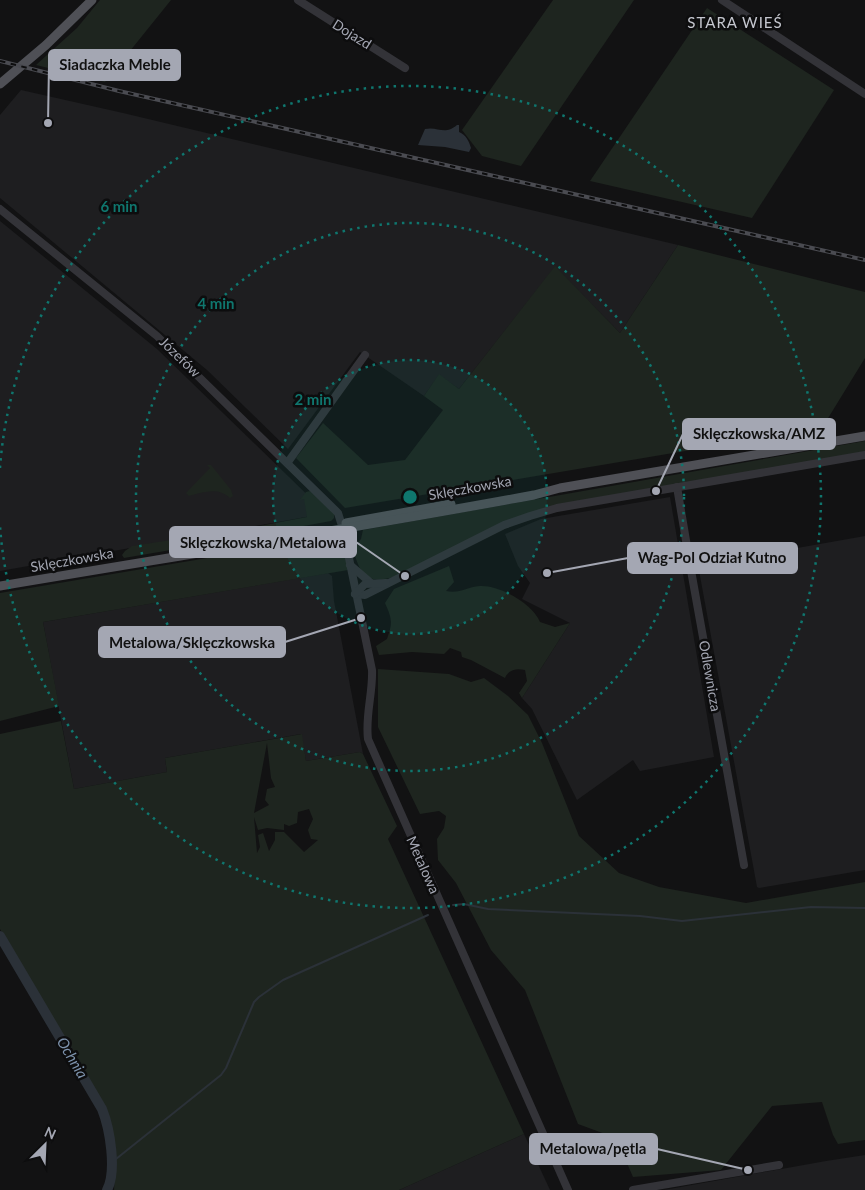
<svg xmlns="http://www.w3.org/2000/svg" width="865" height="1190" font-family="Lato,sans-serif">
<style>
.built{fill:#1e1e20}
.green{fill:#1e251f;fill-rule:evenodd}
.water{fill:#2b3138}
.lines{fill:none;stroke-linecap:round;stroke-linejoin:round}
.stream{stroke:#2b3138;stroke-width:2}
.river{stroke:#2b3138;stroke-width:10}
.minor{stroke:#333338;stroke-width:8}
.major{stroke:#4f5056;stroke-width:9}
.rail-casing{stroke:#4a4b51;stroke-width:4}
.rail{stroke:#0d0d0e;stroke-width:2;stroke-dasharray:5.5;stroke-linecap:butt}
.ring{fill:none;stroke:#0f766e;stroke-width:2.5;stroke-dasharray:2.5 5}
.labels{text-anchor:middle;stroke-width:5;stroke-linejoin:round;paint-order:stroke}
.street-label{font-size:14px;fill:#a4a7b3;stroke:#0d0d0e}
.neighbourhood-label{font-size:15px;letter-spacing:1px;fill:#c5c7cf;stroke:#0d0d0e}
.water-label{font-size:15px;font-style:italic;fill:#7d92ac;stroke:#0d0d0e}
.centre{fill:#0f766e;stroke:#0d0d0e;stroke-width:2.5}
.ring-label{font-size:15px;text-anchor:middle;font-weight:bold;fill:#0f766e;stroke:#0d0d0e;stroke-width:5;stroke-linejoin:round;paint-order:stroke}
.leader{fill:none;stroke:#a4a7b3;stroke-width:2}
.callout-dot{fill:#a4a7b3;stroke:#0d0d0e;stroke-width:2}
.callout{fill:#a4a7b3;stroke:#a4a7b3;stroke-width:2}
.callout-label{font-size:15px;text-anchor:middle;font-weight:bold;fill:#111}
</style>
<rect width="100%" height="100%" fill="#121213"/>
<g class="built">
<polygon points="21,90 123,113 678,245 620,333 555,267 459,389 439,375 424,396 360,352 288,449 207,370 0,198 0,115"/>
<polygon points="0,221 157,349 325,512 329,513 0,571"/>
<polygon points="670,497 714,757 640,771 633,760 577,800 532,709 522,698 570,623 522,599 530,583 518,566 505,534 541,519"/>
<polygon points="865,536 865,870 759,888 757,887 698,565 759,554 762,556 767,555 769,553"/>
<polygon points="328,573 332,576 334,601 363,754 360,752 306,761 301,734 165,758 167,772 74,789 43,622"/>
<polygon points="524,1134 550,1190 399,1190"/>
<polygon points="865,1155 865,1190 664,1190 826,1161"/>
</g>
<g class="green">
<polygon points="100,0 171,0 105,82 36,65 77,28"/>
<polygon points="553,0 634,0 521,166 482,156 462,130"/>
<polygon points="707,8 834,90 752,218 590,181"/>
<polygon points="678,245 865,292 865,358 822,428 345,508 296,458 323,423 368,465 405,460 443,410 424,396 439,374 459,389 555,266 620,333"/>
<path d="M865,441V453L557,506L394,577C366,585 359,573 353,548L361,539L363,530Z"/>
<path d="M207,465H211L231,490L233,496L230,498C218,487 204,492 189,496L186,493L210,468Z"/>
<polygon points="310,491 334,511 334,518 331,521 260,534 255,533 248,528 307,517 304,499 300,500 306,492"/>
<polygon points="236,530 242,532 241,538 124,558 122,555 125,551 132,546"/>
<polygon points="331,537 342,542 348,570 43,622 59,706 0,721 0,593"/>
<path d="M449,566L454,582L446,591C460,594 466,587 480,586C500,585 533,604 540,622L555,627L570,623L522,698L519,693L527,681L525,670C517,668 509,669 505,678L471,660L462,657L461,652L450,648L444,654L412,652L379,655L376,646L387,639C393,622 392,619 385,603L394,589Z"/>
<polygon points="378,669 449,674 471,682 484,678 508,696 528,715 542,743 579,836 619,873 659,887 746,903 865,882 865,1140 838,1144 833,1135 822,1102 772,1106 721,1170 633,1177 616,1138 578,1124 525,990 491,950 456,883 438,860 437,839 444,828 446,816 439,811 420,814 378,727"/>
<path d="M61,721L74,789L167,772L165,758L302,734L306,761L360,752L363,754L397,826L388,839L524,1134L399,1190H114L116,1159L113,1157L108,1120L104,1106L54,1026L0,929V734ZM267,743L271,778L275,787L267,789L265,800L269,805L254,813ZM309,809L313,819L308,830L311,839L318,840L304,852L284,832H275V840L269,851L263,833L258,835L260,847L257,853L254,817L258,830L267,828L284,830V824L289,826L297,823L298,812Z"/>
</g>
<path class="water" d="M457,125H459V132C466,135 469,141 471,148L469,152L445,147L418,145L425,129C438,126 444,136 457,125Z"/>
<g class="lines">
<g class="stream">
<polyline points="453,905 464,904 488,909 640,916 682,921 811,907 865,908"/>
<polyline points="111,1163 221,1075 226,1068 254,1002 259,997 283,980 428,915"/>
</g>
<path class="river" d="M0,936L102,1109C110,1129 117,1171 107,1190"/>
<g class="minor">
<polyline points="298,0 405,68"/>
<polyline points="722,0 865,94"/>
<path d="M0,209L157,336L338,513L343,529L372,670C373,693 365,716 368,739L568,1190"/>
<polyline points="288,462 365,355"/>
<polyline points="677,487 692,576 744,865"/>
<polyline points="350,565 371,583"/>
<polyline points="355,594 365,595 504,525 530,516 557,508 865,455"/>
<polyline points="355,594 365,584 386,583"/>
<polyline points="633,1190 779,1165"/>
</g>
<g class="major">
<polyline points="0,84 46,45 92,0"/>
<polyline points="346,523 451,504"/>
<path d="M0,586C178,556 356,528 534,495L560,488L865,436"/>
</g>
<g class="rail-casing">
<polyline id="rail" points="0,61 119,91 865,260"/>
</g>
<use href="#rail" class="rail"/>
</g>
<circle cx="410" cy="497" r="137" fill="#0f766e" fill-opacity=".12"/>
<g class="ring">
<circle cx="410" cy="497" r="137"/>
<circle cx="410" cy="497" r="274"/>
<path d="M0 468A411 411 0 1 1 0 526"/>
</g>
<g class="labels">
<g class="street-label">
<text transform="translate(352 34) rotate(32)" y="5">Dojazd</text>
<text transform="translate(180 357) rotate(44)" y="5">Józefów</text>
<text transform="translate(470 488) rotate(-10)" y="5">Sklęczkowska</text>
<text transform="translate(72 560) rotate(-10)" y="5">Sklęczkowska</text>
<text transform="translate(710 676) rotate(80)" y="5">Odlewnicza</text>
<text transform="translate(423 865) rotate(66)" y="5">Metalowa</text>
</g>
<g class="neighbourhood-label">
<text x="735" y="28">STARA WIEŚ</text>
</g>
<g class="water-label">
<text transform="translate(72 1058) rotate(59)" y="5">Ochnia</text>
</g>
</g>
<circle cx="410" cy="497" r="8" class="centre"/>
<g class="ring-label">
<text x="119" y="212">6 min</text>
<text x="216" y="309">4 min</text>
<text x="313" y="405">2 min</text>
</g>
<path class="leader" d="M48 123L49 65M656 491L683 434M405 576L356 542M547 573L628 558M361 618L285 642M748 1170L657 1149"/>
<g class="callout-dot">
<circle cx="48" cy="123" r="5"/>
<circle cx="656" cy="491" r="5"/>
<circle cx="405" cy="576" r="5"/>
<circle cx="547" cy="573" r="5"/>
<circle cx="361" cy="618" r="5"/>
<circle cx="748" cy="1170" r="5"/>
</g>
<g class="callout">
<rect x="49" y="50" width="131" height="30" rx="5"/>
<rect x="683" y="419" width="152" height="30" rx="5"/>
<rect x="170" y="527" width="186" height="30" rx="5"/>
<rect x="628" y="543" width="169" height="30" rx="5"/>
<rect x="99" y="627" width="186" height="30" rx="5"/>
<rect x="530" y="1134" width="127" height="30" rx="5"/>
</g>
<g class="callout-label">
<text x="115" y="70">Siadaczka Meble</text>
<text x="759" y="439">Sklęczkowska/AMZ</text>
<text x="263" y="548">Sklęczkowska/Metalowa</text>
<text x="712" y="563">Wag-Pol Odział Kutno</text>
<text x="192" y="648">Metalowa/Sklęczkowska</text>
<text x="593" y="1154">Metalowa/pętla</text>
</g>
<g transform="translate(45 1145) rotate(24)" stroke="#0d0d0e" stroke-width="4" paint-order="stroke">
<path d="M0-4L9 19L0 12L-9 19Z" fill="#a4a7b3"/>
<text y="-8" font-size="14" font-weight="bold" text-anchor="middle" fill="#a4a7b3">N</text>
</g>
</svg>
